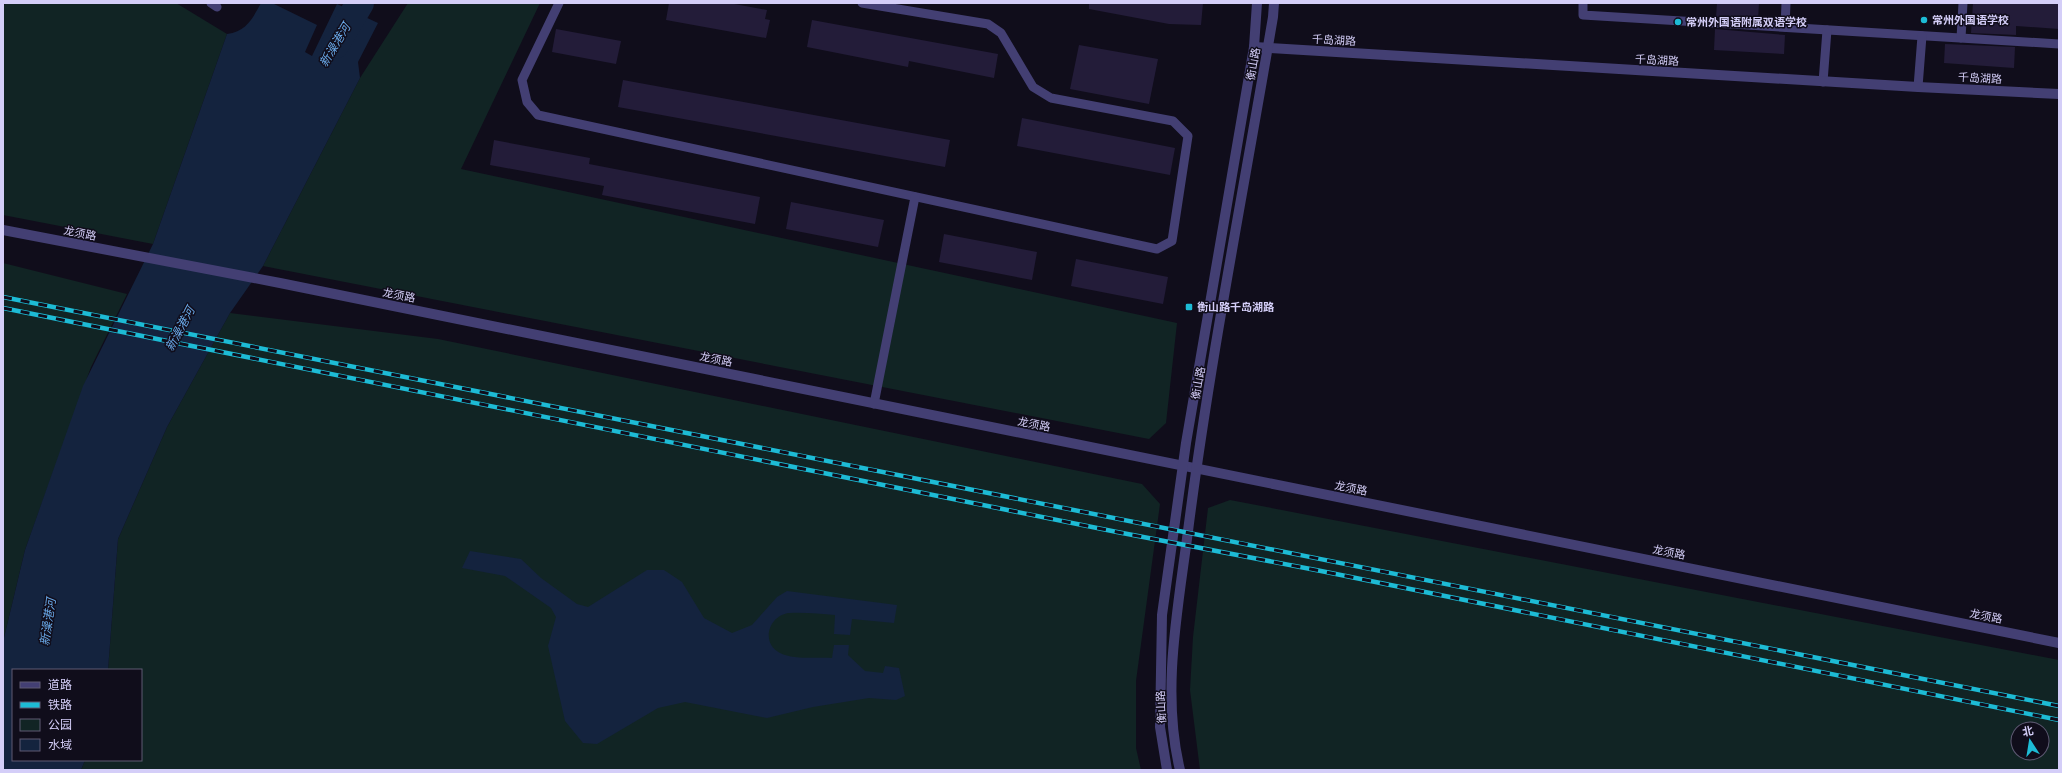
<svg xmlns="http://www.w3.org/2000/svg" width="2062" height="773" font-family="'Open Sans','Noto Sans SC',sans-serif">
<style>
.green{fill:#112424;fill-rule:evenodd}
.water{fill:#14233e}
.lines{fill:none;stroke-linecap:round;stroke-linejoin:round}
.river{stroke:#14233e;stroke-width:28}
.building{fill:#231c39}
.service{stroke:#433f73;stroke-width:9}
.minor{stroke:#433f73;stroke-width:10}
.tertiary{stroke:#433f73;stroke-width:10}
.rail-casing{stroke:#1dbbd5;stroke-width:4.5}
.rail{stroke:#100d1b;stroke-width:3;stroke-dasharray:9;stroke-linecap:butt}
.poi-dot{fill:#1dbbd5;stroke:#100d1b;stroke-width:1.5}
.labels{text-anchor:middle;stroke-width:3;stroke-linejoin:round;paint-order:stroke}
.poi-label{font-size:11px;font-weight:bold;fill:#d4cef8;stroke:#100d1b;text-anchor:start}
.street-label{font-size:11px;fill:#d4cef8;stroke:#100d1b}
.water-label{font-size:12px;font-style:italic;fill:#6aaaea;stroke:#100d1b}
</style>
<rect width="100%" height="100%" fill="#100d1b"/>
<g class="green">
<polygon points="5,3 176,3 227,34 153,244 3,215 3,9"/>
<polygon points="408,3 540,3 461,169 1177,323 1166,423 1149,439 263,266 360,78"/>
<polygon points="3,263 127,294 91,367 25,550 3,642"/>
<polygon points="230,313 438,339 1142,484 1160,504 1136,681 1136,748 1141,770 81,770 85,760 141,760 141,670 108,670 118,539 167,427"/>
<path d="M1230,500L2059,660V770H1200L1190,690L1193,637L1208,508ZM2018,729H2042V753H2018Z"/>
</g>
<g class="water">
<path d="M261,3H272L317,25L305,52L312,56L337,4L378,23L358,62L360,78L263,266L230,313L167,427L118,539L108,670H13V760H85L81,770H3V642L25,550L83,386L153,244L227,34C247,31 252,19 261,3Z"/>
<path d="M470,551L521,559L541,578L577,604L588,607L647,570H664L682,582L704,618L732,633L752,625L777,597L787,591L897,605L894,623L852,619L850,635L834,634L835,615C821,614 804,612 789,613C769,615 760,643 780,653C794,660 816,657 832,658L834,645H849L848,655L865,671L883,673L885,666L899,668L905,696L896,700L869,698L813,707L767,718L685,702L658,708L597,744L583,743L565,721L548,646L556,617L551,608L505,576L462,568Z"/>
</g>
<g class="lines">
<polyline class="river" points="335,45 360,3"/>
</g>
<g class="building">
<polygon points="669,3 729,3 767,10 765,19 770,20 766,38 666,20"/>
<polygon points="1089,3 1203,3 1201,25 1169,24 1089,9"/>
<polygon points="1717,3 1759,3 1758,20 1716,17"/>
<polygon points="1973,3 2059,3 2059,29 2016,26 2016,35 1971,33"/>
<polygon points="812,20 998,54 994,78 909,61 908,67 807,47"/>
<polygon points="556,29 621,41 616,64 552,52"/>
<polygon points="1715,29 1785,35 1784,54 1714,50"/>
<polygon points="1945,44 2015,47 2014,68 1944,63"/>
<polygon points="1079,45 1158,59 1149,104 1070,89"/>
<polygon points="623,80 950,140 945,167 618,107"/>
<polygon points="1022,118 1175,148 1170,175 1017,146"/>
<polygon points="494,140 590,158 589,164 760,197 755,224 602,195 604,186 490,165"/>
<polygon points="791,202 884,220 878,247 786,229"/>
<polygon points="944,234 1037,252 1032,280 939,262"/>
<polygon points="1076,259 1168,277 1163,304 1071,286"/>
</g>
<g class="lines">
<g class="service">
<polyline points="211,3 217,7"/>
<polyline points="559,3 522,80 527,102 538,115 1157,249 1172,241 1188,136 1173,121 1051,98 1033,87 1001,33 988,24 862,3"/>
<polyline points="1583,3 1583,15 2059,44"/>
<polyline points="1785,27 1786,3"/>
<polyline points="1961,38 1963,3"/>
<polyline points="1823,82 1827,30"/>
<polyline points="1918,87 1922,36"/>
<polyline points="874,404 915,197"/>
</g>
<polyline class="minor" points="1254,47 1918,87 2059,94"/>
<g class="tertiary">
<polyline points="3,230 280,283 2059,643"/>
<polyline points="1167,770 1160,727 1162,615 1186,443 1254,47 1257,3"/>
<path d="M1180,770C1161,692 1178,609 1188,531C1210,359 1244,188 1273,17L1274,3"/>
</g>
<g class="rail-casing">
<g id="rail">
<polyline points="3,297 2059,706"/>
<polyline points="3,308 1117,532 1321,571 2059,720"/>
</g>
</g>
<use href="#rail" class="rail"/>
</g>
<g class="poi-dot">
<circle cx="1924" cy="20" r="4"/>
<circle cx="1678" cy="22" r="4"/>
<rect x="1185" y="303" width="8" height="8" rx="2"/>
</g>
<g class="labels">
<g class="poi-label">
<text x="1932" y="24">常州外国语学校</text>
<text x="1686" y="26">常州外国语附属双语学校</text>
<text x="1197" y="311">衡山路千岛湖路</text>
</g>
<g class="street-label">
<text transform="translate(1334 40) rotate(3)" y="4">千岛湖路</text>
<text transform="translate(1657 60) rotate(3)" y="4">千岛湖路</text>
<text transform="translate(1253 64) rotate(-80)" y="4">衡山路</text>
<text transform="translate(1980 78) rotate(3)" y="4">千岛湖路</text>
<text transform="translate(80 233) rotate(11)" y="4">龙须路</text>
<text transform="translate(399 295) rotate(11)" y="4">龙须路</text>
<text transform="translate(716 359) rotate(11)" y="4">龙须路</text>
<text transform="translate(1198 383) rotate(-80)" y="4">衡山路</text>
<text transform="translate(1034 424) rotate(11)" y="4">龙须路</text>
<text transform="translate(1351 488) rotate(11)" y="4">龙须路</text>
<text transform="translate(1669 552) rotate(11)" y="4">龙须路</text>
<text transform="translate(1986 616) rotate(11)" y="4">龙须路</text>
<text transform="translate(1161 707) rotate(-93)" y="4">衡山路</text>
</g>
<g class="water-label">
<text transform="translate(335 45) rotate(-59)" y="4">新澡港河</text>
<text transform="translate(180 329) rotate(-62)" y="4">新澡港河</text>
<text transform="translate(48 622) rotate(-82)" y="4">新澡港河</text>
</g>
</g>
<rect width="2062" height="773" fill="none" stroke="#d4cef8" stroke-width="8"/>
<rect x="12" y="669" width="130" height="92" fill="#100d1b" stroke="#5e5a73"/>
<rect x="20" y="682" width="20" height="6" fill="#433f73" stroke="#5e5a73"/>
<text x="48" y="689" font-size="12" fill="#d4cef8">道路</text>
<rect x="20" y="702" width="20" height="6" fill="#1dbbd5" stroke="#5e5a73"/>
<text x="48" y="709" font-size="12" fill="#d4cef8">铁路</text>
<rect x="20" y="719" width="20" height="12" fill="#112424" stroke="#5e5a73"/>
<text x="48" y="729" font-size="12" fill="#d4cef8">公园</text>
<rect x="20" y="739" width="20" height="12" fill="#14233e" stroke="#5e5a73"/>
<text x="48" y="749" font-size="12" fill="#d4cef8">水域</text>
<g transform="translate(2030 741) rotate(348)"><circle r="19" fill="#100d1b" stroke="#5e5a73"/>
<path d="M0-3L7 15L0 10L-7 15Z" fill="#1dbbd5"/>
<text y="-6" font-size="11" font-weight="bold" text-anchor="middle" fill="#d4cef8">北</text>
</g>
</svg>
